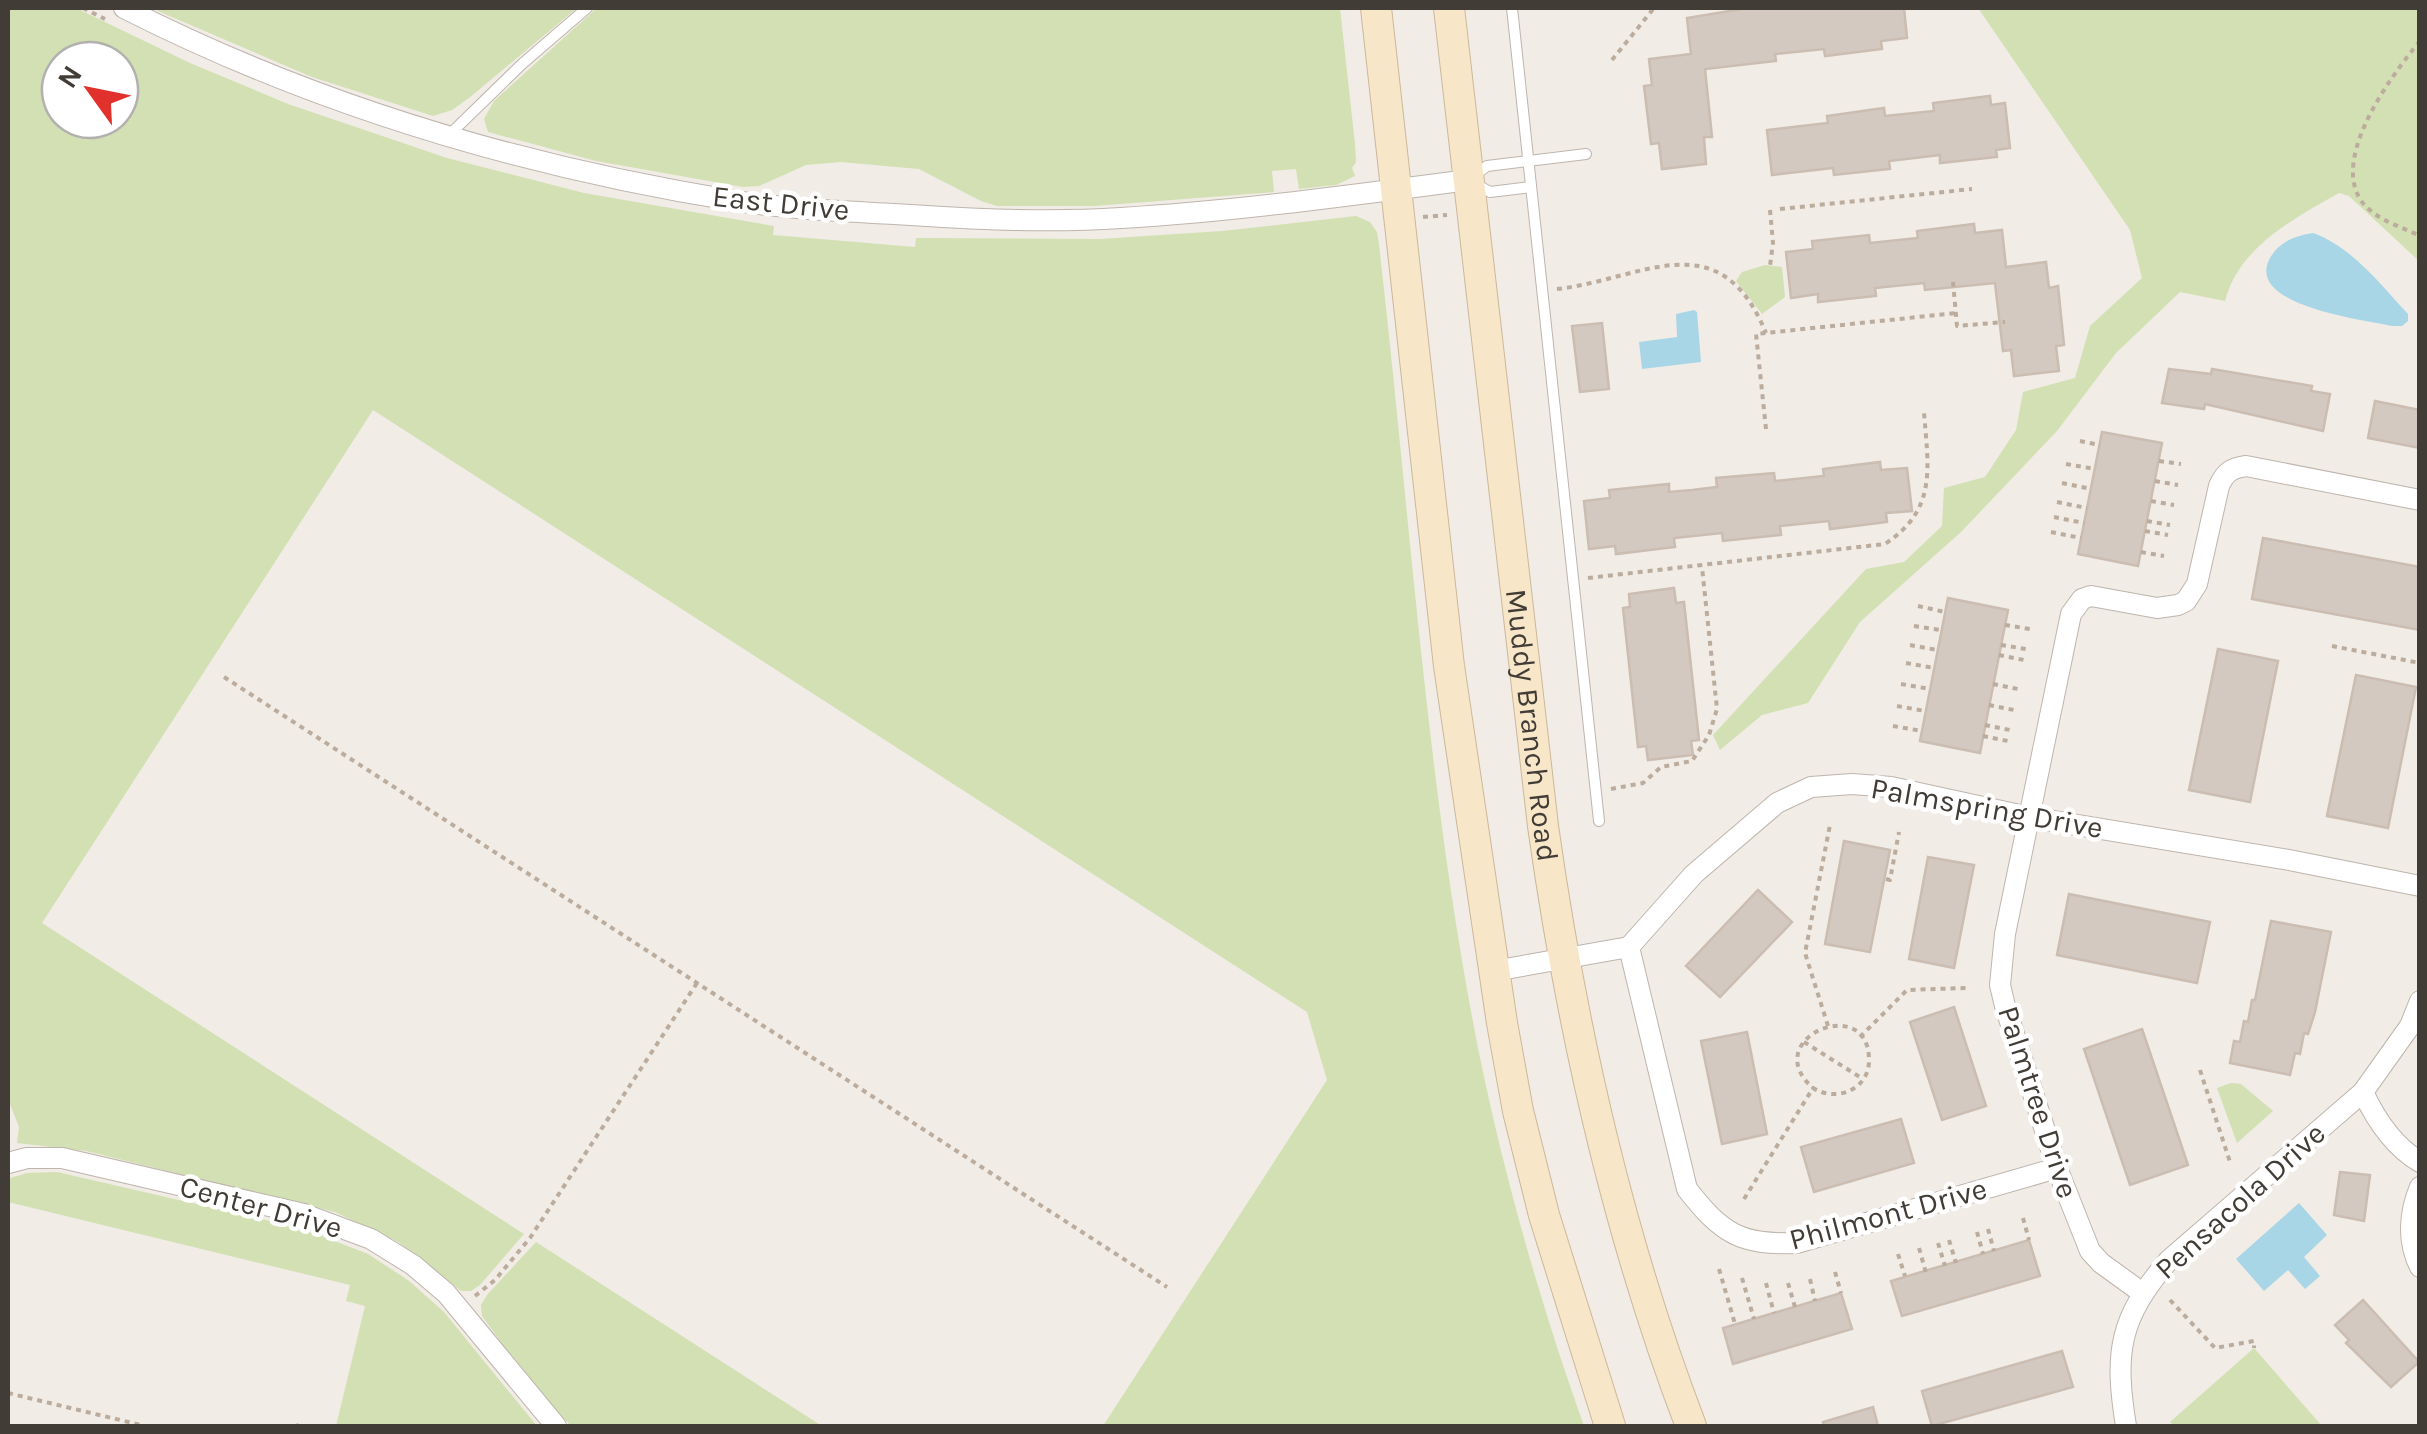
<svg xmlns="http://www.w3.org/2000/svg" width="2427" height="1434" font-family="Karla,sans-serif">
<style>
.green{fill:#d2e0b3;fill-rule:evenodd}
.water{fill:#a9d6e7}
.building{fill:#d4c9c0;stroke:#cbbdb1;stroke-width:2.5}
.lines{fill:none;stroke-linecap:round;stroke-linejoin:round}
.service-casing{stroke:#beb5ad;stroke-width:12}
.minor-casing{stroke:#beb5ad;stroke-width:22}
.secondary-casing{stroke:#cbb89a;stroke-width:32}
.path{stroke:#bbac9d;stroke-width:4;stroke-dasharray:5 5;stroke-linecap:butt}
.service{stroke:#fff;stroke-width:10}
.minor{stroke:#fff;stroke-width:20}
.secondary{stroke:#f8e6c9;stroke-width:30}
.labels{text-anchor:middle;stroke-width:9;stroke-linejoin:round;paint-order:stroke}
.street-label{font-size:30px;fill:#423c36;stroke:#fff}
</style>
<rect width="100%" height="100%" fill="#f1ece6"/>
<g class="green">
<path d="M8,8H76L190,63L288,104L447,158L584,193L774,226L773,235L915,247L916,238L1100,239L1222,231L1356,216L1370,222L1377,232L1379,245C1410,512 1426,784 1478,1048C1504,1176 1540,1303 1584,1426H1103L1327,1080L1307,1012L373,410L42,923L524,1234L480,1285L471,1291H461L398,1242L335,1212L86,1151L17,1143L19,1127L8,1099ZM60,60H120V120H60Z"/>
<polygon points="151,8 577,8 469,98 452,110 433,116 312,77"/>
<polygon points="597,8 1340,8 1355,144 1356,162 1352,168 1355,176 1336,185 1299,189 1296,169 1272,171 1274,192 1094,206 997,206 981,201 919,169 841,162 806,165 759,186 743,187 596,161 488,132 484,119 494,101"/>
<path d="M1978,8H2419V261L2349,196L2339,193C2293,219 2239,247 2225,301L2180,292L2116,353L2057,431L1961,532L1860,622L1808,703L1762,715L1720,750L1713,735L1866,569L1904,562L1942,526L1944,488L1985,477L2016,430L2023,392L2075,378L2090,326L2142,278L2130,230Z"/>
<polygon points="1765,265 1782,267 1785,297 1762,314 1736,281 1742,272"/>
<polygon points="2231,1083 2241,1084 2273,1111 2237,1143 2217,1088"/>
<polygon points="57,1172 301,1228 368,1254 408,1280 444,1312 537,1426 336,1426 365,1306 346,1301 350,1285 8,1202 10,1178 27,1173"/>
<polygon points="536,1242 822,1426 571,1426 527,1378 482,1316 481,1305 487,1295"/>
<polygon points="2254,1348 2322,1426 2174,1426 2170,1422"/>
</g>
<g class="water">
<path d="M2313,233C2352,247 2380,284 2408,314V321L2402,326H2392C2365,320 2247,306 2269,260C2278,242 2294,236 2313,233Z"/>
<polygon points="1694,310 1697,312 1701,362 1642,369 1639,342 1677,337 1676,314"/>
<polygon points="2299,1203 2327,1235 2304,1257 2320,1276 2305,1289 2288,1270 2264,1291 2236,1259"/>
</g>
<g class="building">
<polygon points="1748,8 1904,8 1907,38 1881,41 1882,49 1825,56 1824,49 1775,54 1776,61 1705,69 1712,137 1704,137 1706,164 1662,169 1659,143 1651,144 1644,86 1652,85 1649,59 1691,54 1687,18"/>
<polygon points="1990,96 1991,105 2005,103 2010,148 1996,150 1997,157 1940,163 1940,155 1889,161 1890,169 1834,175 1833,168 1772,175 1767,130 1828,123 1827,116 1884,108 1885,116 1934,111 1933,103"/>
<polygon points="1974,224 1975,233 2002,230 2006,267 2046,262 2049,288 2058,286 2064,345 2056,346 2059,371 2014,376 2011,350 2003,351 1995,283 1925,290 1924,283 1875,288 1876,296 1818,302 1818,294 1791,298 1786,252 1813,249 1812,241 1869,235 1870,243 1918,238 1917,231"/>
<polygon points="1602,323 1609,389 1580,392 1572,326"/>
<polygon points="2169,369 2211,374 2212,369 2312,386 2311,391 2330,394 2323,431 2205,404 2204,409 2162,403"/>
<polygon points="2375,401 2420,410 2420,448 2368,438"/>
<polygon points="2102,432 2162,443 2138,566 2078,554"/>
<polygon points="1880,462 1881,470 1907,468 1912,511 1886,513 1887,522 1830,529 1829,521 1780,526 1781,535 1723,541 1722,533 1674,538 1675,547 1616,554 1615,546 1589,549 1584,501 1610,498 1609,490 1669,484 1669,492 1692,490 1717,487 1716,478 1774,473 1775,481 1824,476 1823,469"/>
<polygon points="2263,538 2420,567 2420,630 2252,599"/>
<polygon points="1674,588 1676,603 1684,602 1699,740 1691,741 1693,755 1648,760 1646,746 1638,747 1623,608 1630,607 1629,594"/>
<polygon points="1948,598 2008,610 1980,753 1920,741"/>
<polygon points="2218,649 2278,661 2250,802 2189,790"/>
<polygon points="2356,675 2416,687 2388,828 2327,816"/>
<polygon points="1844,841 1890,850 1870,952 1825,944"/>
<polygon points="1928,857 1974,865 1954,968 1909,959"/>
<polygon points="1758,890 1792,922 1720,997 1686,966"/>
<polygon points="2069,894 2210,922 2197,983 2057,955"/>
<polygon points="2271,921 2331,932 2315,1012 2308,1034 2304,1033 2300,1054 2295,1053 2290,1075 2230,1063 2234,1041 2240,1042 2244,1021 2248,1022 2252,1000 2255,1000"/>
<polygon points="1954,1007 1986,1106 1942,1120 1910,1022"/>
<polygon points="2142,1029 2188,1165 2130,1185 2084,1049"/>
<polygon points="1747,1032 1767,1134 1722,1144 1701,1041"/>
<polygon points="1901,1119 1914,1163 1814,1192 1801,1147"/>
<polygon points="2340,1172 2370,1175 2364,1221 2334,1215"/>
<polygon points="2029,1240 2040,1276 1902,1316 1891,1281"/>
<polygon points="1841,1293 1852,1329 1733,1364 1723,1328"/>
<polygon points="2363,1300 2419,1362 2391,1387 2346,1343 2349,1340 2335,1325"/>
<polygon points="2062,1351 2073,1387 1932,1426 1922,1391"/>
<polygon points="1873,1407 1878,1426 1824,1426 1823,1422"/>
</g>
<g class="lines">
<g class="service-casing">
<g id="service">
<polyline points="1512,8 1599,821"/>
<polyline points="448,136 522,64 587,8"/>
<polyline points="1475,175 1487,166 1586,154"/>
<polyline points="1475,184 1490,192 1531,187"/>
</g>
</g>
<g class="minor-casing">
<g id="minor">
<path d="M124,8C315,105 524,167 736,201C788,209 842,211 894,214C970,219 1046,223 1121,218C1237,211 1353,195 1468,180"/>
<path d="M1629,947L1687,1189C1722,1234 1740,1245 1797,1243L2057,1168"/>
<polyline points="1494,971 1629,947 1694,874 1777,803 1811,787 1852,784 1891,787 2029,817 2289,860 2420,886"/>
<path d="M2363,1092C2376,1120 2393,1146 2420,1162"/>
<polyline points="8,1163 27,1158 62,1158 304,1214 371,1239 413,1265 446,1293 556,1426"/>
<path d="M2420,1187C2409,1213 2407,1242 2420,1267"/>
<path d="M2141,1292L2101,1263L2090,1251L2057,1168L2005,1006L2000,985L2005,934L2071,614L2082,599L2091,596L2157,608L2178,605L2186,601L2197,584L2219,486C2225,472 2232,468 2246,466L2420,500"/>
<path d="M2126,1426C2114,1352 2119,1318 2169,1260L2363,1092L2410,1026L2420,1001"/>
</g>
</g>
<g class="secondary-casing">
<g id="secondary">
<polyline points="1376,8 1449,666 1502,1023 1518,1111 1544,1215 1610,1426"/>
<path id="s1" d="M1449,8L1543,826C1572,1031 1617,1233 1691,1426"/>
</g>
</g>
<g class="path">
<polyline points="83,8 105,19"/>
<path d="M2420,41C2390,77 2320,171 2371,211C2384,222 2404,228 2420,236"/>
<polyline points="1612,60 1654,8"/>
<polyline points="1780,209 1972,189"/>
<polyline points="1770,210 1773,243 1770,266"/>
<polyline points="1423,217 1447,215"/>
<polyline points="1953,282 1957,326 2005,322"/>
<path d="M1557,289C1641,280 1719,219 1766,333"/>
<polyline points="1766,429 1756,334 1956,313"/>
<polyline points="2080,441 2100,445"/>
<polyline points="2159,461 2181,464"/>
<polyline points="2066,464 2095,469"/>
<polyline points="2155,481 2178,485"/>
<polyline points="2062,483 2091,489"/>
<polyline points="2151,501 2174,505"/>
<polyline points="2057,502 2087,508"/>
<polyline points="2054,517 2084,523"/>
<polyline points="2147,521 2170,525"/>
<polyline points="2145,531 2168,535"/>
<polyline points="2051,532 2081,538"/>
<polyline points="2141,552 2164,556"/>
<path d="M1588,578L1885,544C1938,509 1928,467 1924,412"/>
<polyline points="1918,606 1945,612"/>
<polyline points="2005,625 2030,629"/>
<polyline points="1914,626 1941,630"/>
<polyline points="1910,645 1937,650"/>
<polyline points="2001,645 2026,649"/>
<polyline points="2332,646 2420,663"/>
<polyline points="1999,655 2024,660"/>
<polyline points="1906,663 1934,668"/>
<polyline points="224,677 1167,1287"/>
<polyline points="1901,684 1930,689"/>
<polyline points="1993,684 2018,689"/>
<polyline points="1989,705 2014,710"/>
<polyline points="1897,706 1925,711"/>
<polyline points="1985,725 2010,730"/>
<polyline points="1893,726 1922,731"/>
<polyline points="1983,736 2008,741"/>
<polyline points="1611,789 1643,783 1661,767 1692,761 1709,735 1717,709 1702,567"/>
<polyline points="1886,879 1890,880 1899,832"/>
<polyline points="1828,1026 1805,953 1830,825"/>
<polyline points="1860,1037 1907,990 1966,988"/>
<polyline points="1804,1042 1863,1079"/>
<polyline points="2200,1070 2231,1165"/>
<path d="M1744,1199L1813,1088C1837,1103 1870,1089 1869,1059C1868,992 1757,1039 1813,1088"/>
<polyline points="2023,1218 2029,1240"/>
<polyline points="1988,1229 1994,1251"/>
<polyline points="1977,1232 1983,1254"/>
<polyline points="1949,1240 1956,1263"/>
<polyline points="1938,1243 1945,1266"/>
<polyline points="1919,1248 1926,1273"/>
<polyline points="1898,1254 1905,1276"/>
<polyline points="1719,1269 1735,1324"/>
<polyline points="1835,1272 1841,1293"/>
<polyline points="1742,1278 1754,1319"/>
<polyline points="1810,1279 1815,1301"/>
<polyline points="1766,1283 1774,1313"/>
<polyline points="1788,1283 1795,1307"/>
<polyline points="475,1296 495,1280 530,1238 697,983"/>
<polyline points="2170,1300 2215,1348 2254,1341 2254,1348"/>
<polyline points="8,1393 145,1426"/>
<polyline points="296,1424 297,1426"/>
</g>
<use href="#service" class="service"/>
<use href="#minor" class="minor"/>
<use href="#secondary" class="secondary"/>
</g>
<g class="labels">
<g class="street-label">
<text transform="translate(781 203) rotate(6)" y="10">East Drive</text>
<text dy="10" stroke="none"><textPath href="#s1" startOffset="722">Muddy Branch Road</textPath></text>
<text transform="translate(1987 808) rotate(10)" y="10">Palmspring Drive</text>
<text transform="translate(2038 1102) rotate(72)" y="10">Palmtree Drive</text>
<text transform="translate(2240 1201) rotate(-42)" y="10">Pensacola Drive</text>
<text transform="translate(261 1207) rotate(15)" y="10">Center Drive</text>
<text transform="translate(1888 1214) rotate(-15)" y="10">Philmont Drive</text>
</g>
</g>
<rect width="2427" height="1434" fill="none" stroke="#423c36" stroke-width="20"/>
<g transform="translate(90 90) rotate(303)"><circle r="48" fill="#ffffff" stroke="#b3b1af" stroke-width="2.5"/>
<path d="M0-8L18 38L0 25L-18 38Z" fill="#e0312d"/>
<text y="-15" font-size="28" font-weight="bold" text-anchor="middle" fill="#423c36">N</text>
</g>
</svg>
